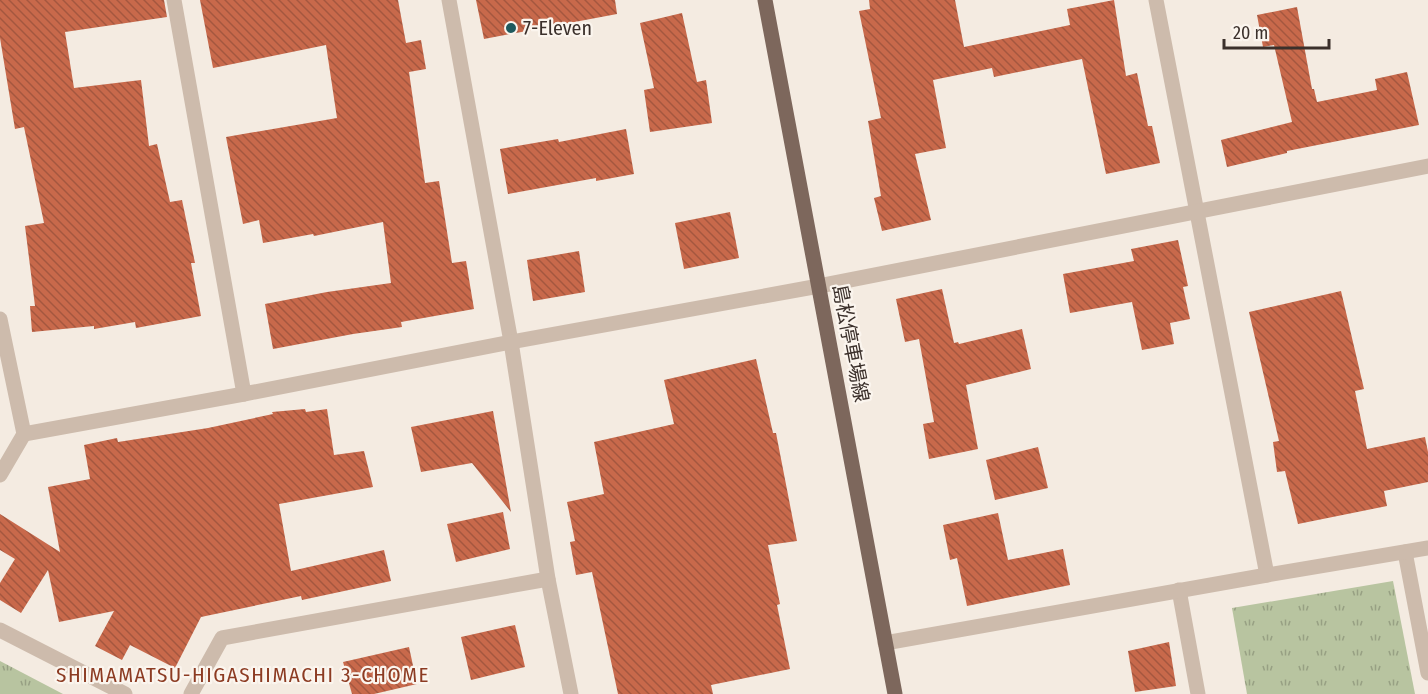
<svg xmlns="http://www.w3.org/2000/svg" width="1428" height="694" font-family="'Fira Sans Condensed','Noto Sans JP',sans-serif">
<style>
.park{fill:url(#park-tufts)}
.building{fill:url(#building-back-hatch)}
.lines{fill:none;stroke-linecap:round;stroke-linejoin:round}
.minor{stroke:#cdbbac;stroke-width:15}
.major{stroke:#7d675c;stroke-width:15}
.poi-dot{fill:#1f5a5e;stroke:#fbf5ee;stroke-width:2}
.labels{text-anchor:middle;stroke-width:4.5;stroke-linejoin:round;paint-order:stroke}
.poi-label{font-size:20px;fill:#3b302b;stroke:#fbf5ee;text-anchor:start}
.street-label{font-size:20px;fill:#3b302b;stroke:#fbf5ee}
.neighbourhood-label{font-size:21px;letter-spacing:1.5px;fill:#8c3b22;stroke:#fbf5ee}
</style>
<defs>
<pattern id="park-tufts" width="24" height="20" patternUnits="userSpaceOnUse" patternTransform="scale(1.5)"><rect width="24" height="20" fill="#b8c4a0"/><path d="M3 7l-1-3M5 7V3M7 7l1-3M15 17l-1-3M17 17v-4M19 17l1-3" fill="none" stroke="#97a083"/></pattern>
<pattern id="building-back-hatch" width="6" height="6" patternUnits="userSpaceOnUse" patternTransform="scale(1.5)"><rect width="6" height="6" fill="#c8694b"/><path d="M-1 5l2 2M0 0l6 6M5-1l2 2" fill="none" stroke="#a4573f"/></pattern>
</defs>
<rect width="100%" height="100%" fill="#f4ebe1"/>
<g class="park">
<polygon points="1393,581 1415,694 1247,694 1232,608"/>
<polygon points="0,661 63,694 0,694"/>
</g>
<g class="building">
<polygon points="0,0 164,0 167,17 65,32 74,88 141,80 149,146 157,144 170,202 182,200 195,263 191,263 201,316 136,328 135,322 94,329 94,326 32,332 30,306 35,306 25,226 44,223 24,127 15,129 0,38"/>
<polygon points="200,0 398,0 406,43 421,40 426,69 409,72 425,183 439,181 452,263 466,261 474,309 401,322 402,327 353,334 273,349 265,304 327,292 391,283 383,222 314,236 313,234 263,243 259,220 243,224 226,137 337,118 326,45 213,68"/>
<polygon points="476,0 615,0 617,14 484,39"/>
<polygon points="869,0 955,0 964,47 1070,25 1067,9 1114,0 1126,76 1137,73 1148,126 1152,126 1160,163 1106,174 1082,59 994,77 992,68 933,80 946,148 915,154 931,220 882,231 874,198 881,196 868,121 881,118 859,11 870,9"/>
<polygon points="1297,7 1312,89 1314,89 1317,102 1377,90 1375,79 1407,72 1419,125 1287,151 1287,153 1227,167 1221,140 1292,122 1274,45 1263,47 1257,15"/>
<polygon points="682,13 697,82 706,80 712,123 650,132 644,90 654,88 640,23"/>
<polygon points="626,129 634,174 596,181 596,178 508,194 500,149 558,139 559,142"/>
<polygon points="730,212 739,258 684,269 675,223"/>
<polygon points="1178,240 1188,286 1183,287 1190,319 1170,323 1174,344 1142,350 1132,302 1070,313 1063,274 1134,261 1131,249"/>
<polygon points="579,251 585,292 533,301 527,260"/>
<polygon points="942,289 954,343 958,342 959,344 1022,329 1031,369 966,385 978,449 929,459 923,424 934,422 919,339 905,342 896,299"/>
<polygon points="1341,291 1364,389 1355,391 1367,449 1425,437 1428,452 1428,482 1384,491 1387,506 1298,524 1285,471 1277,472 1273,442 1279,441 1249,312"/>
<polygon points="756,359 773,433 776,433 797,541 768,545 780,604 777,605 790,669 711,685 713,694 618,694 592,572 576,575 570,542 575,541 567,502 604,494 594,442 674,424 664,380"/>
<polygon points="305,409 306,412 327,409 334,455 364,451 373,487 279,504 291,571 384,550 391,581 302,600 301,596 201,617 175,668 130,645 122,660 95,646 114,611 59,622 48,570 21,613 0,600 0,583 15,559 0,550 0,514 60,552 48,487 90,479 84,445 117,438 118,442 208,428 273,414 272,412"/>
<polygon points="493,411 511,512 472,463 421,472 411,427"/>
<polygon points="1038,447 1048,488 995,500 986,460"/>
<polygon points="503,512 510,549 456,562 447,524"/>
<polygon points="998,513 1008,560 1063,549 1070,585 967,606 957,558 950,560 943,525"/>
<polygon points="515,625 525,667 471,680 461,637"/>
<polygon points="1169,642 1176,686 1135,692 1128,651"/>
<polygon points="409,647 417,684 374,694 352,694 343,662"/>
</g>
<g class="lines">
<g class="minor">
<polyline points="174,0 244,394"/>
<polyline points="449,0 511,342 548,579 571,694"/>
<polyline points="1156,0 1267,575"/>
<polyline points="0,319 24,434 0,475"/>
<polyline points="24,434 244,394 511,342 819,286 1428,166"/>
<polyline points="1405,552 1428,673"/>
<polyline points="1179,590 1198,694"/>
<polyline points="0,630 125,694"/>
<polyline points="885,643 1267,575 1428,548"/>
<polyline points="191,694 222,638 548,579"/>
</g>
<polyline class="major" points="765,0 895,694"/>
</g>
<circle class="poi-dot" cx="511" cy="28" r="6"/>
<g class="labels">
<g class="poi-label">
<text x="523" y="35">7-Eleven</text>
</g>
<g class="street-label">
<text transform="translate(851 343) rotate(79)" y="7">島松停車場線</text>
</g>
<g class="neighbourhood-label">
<text x="243" y="682">SHIMAMATSU-HIGASHIMACHI 3-CHOME</text>
</g>
</g>
<path d="M1224 39v9h105v-9" fill="none" stroke="#3b302b" stroke-width="3"/>
<text x="1233" y="39" font-size="18" fill="#3b302b" stroke="#fbf5ee" stroke-width="4.5" paint-order="stroke">20 m</text>
</svg>
